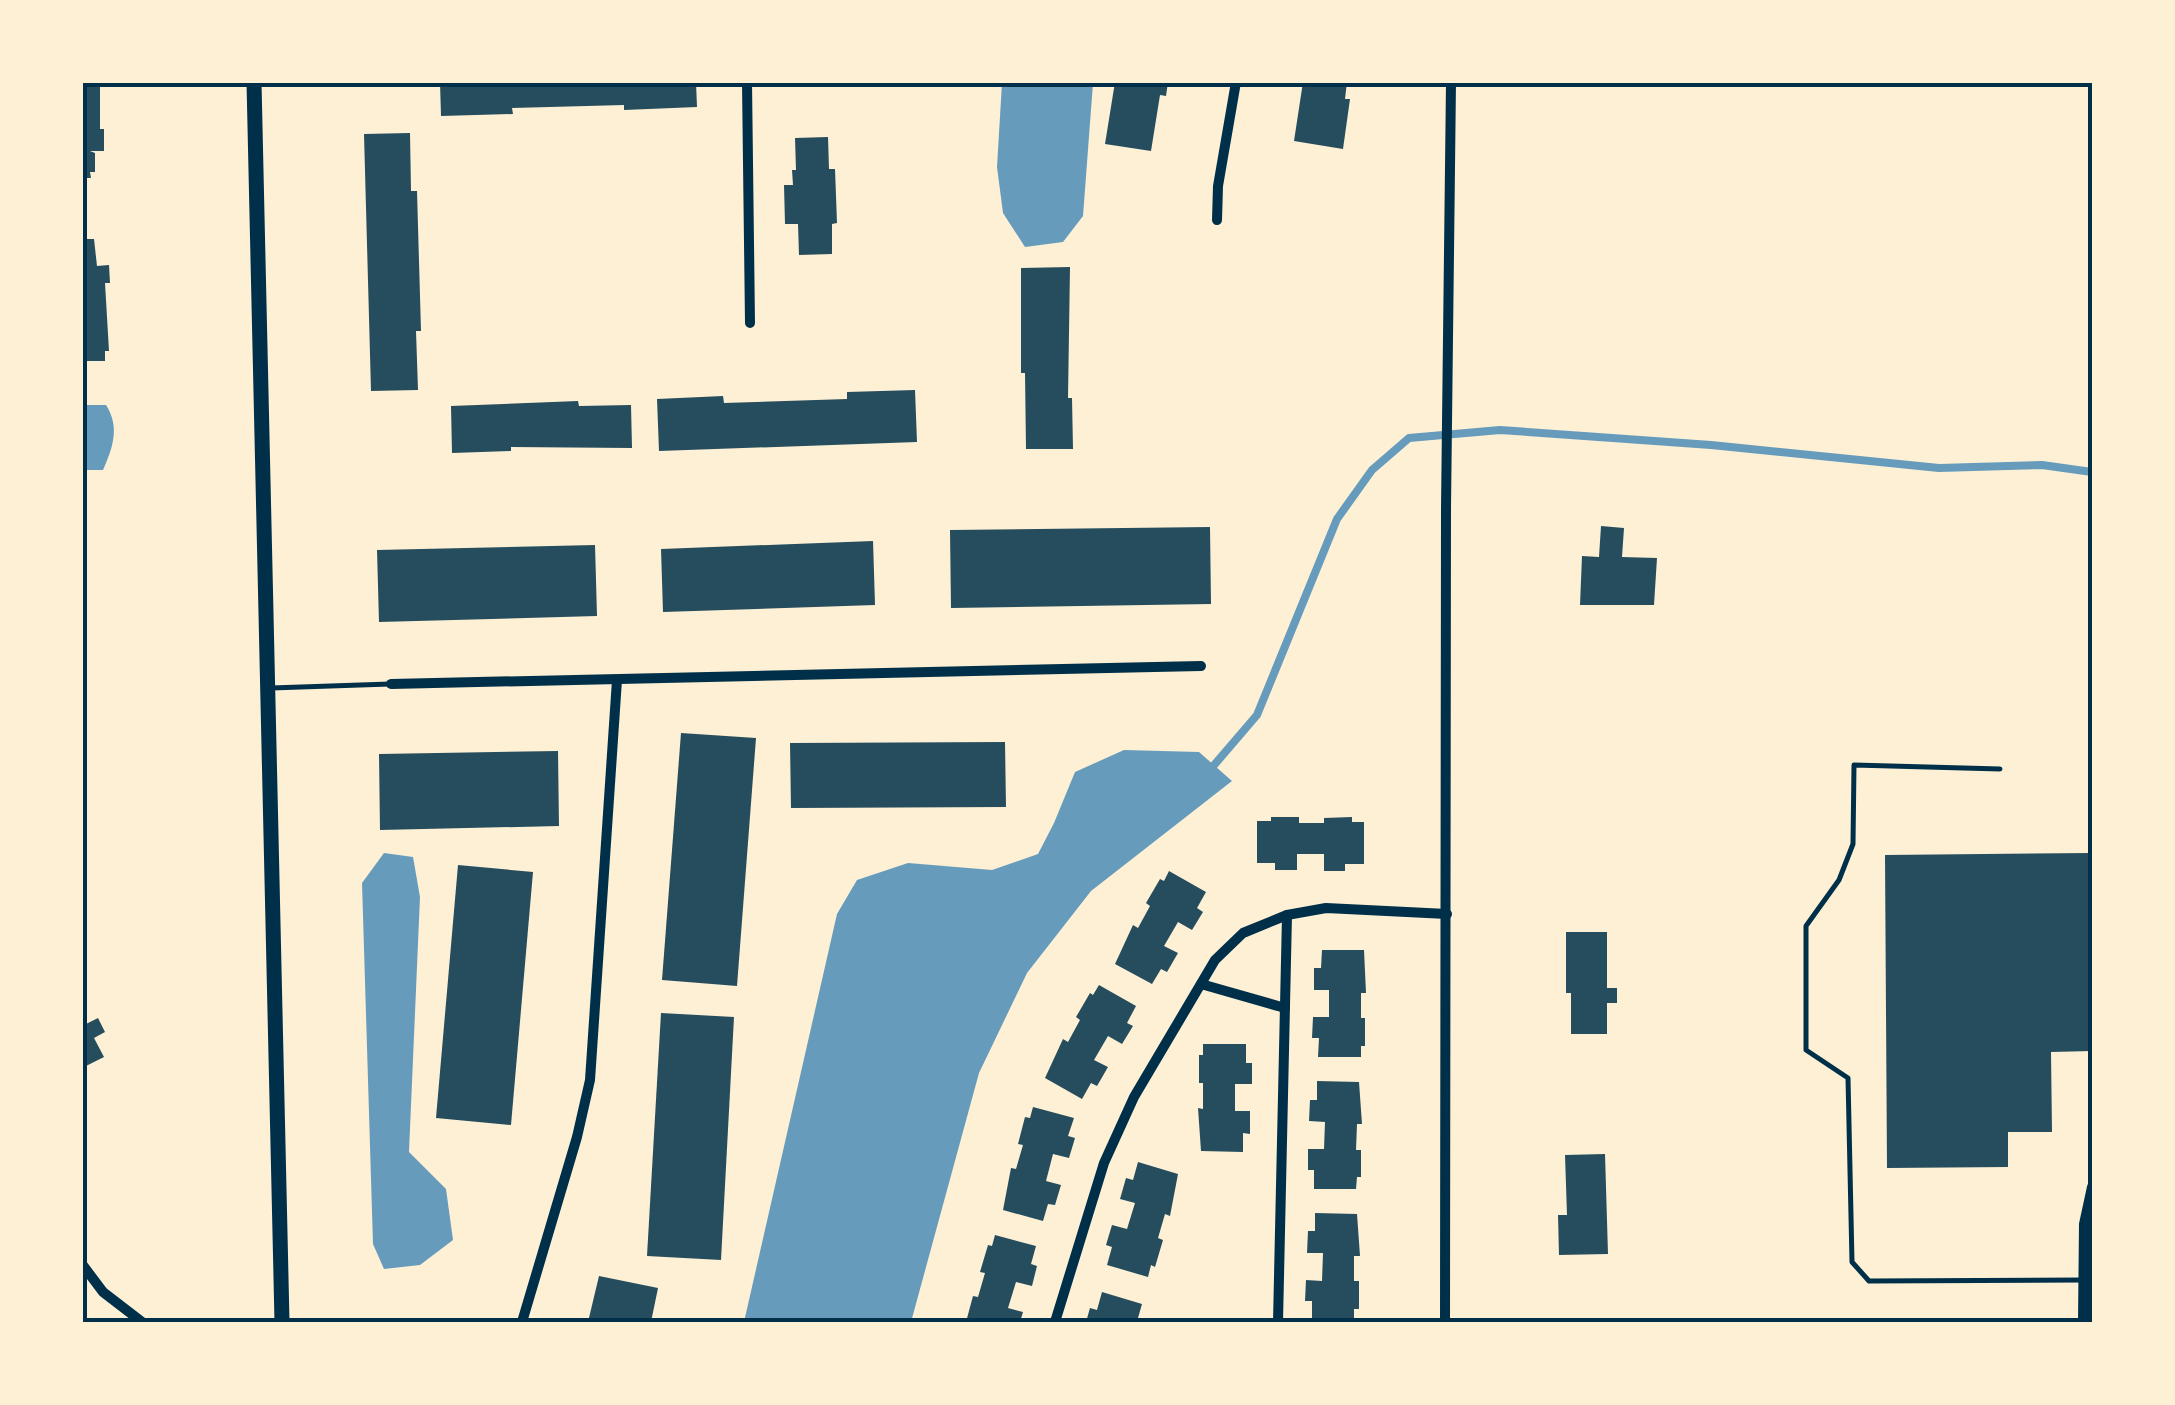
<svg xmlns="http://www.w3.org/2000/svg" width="2175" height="1405" font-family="'Fira Sans',sans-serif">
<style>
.water{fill:#669bbc}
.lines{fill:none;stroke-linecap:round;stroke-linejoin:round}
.stream{stroke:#669bbc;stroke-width:8}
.building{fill:#264d5e}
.service{stroke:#003049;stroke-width:5}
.minor{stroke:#003049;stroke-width:10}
.secondary{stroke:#003049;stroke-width:15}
.neatline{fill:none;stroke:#003049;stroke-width:4}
</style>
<rect width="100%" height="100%" fill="#fdf0d5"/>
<g class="water">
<polygon points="1002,83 1093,83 1083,216 1063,242 1025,247 1003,213 997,167"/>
<path d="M83,405H106C120,427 113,447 103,470H83Z"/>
<polygon points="1124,750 1199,752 1232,781 1091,891 1027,973 979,1073 911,1322 744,1322 837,914 857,880 908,863 992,870 1038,854 1054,823 1075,772"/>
<polygon points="384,853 413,857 420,897 409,1152 446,1189 453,1240 420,1265 384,1269 373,1244 362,883"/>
</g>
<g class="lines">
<polyline class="stream" points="1209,771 1257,715 1337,519 1372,470 1409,438 1500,430 1711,445 1939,468 2042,465 2092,472"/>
</g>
<g class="building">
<polygon points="82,82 100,82 100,129 104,129 104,151 90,151 95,153 95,172 90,172 91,178 82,178"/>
<polygon points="440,82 696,82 697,107 624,110 624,105 512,108 513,114 441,116"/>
<polygon points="1115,82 1168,82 1166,96 1160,95 1151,151 1105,144"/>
<polygon points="1303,82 1347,82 1345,99 1350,99 1343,149 1294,141"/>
<polygon points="410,133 411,191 417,191 421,331 416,331 418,390 371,391 364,134"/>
<polygon points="828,137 829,169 835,169 837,223 832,224 832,254 799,255 798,224 785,224 784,185 793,185 792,170 796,170 795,138"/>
<polygon points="82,239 94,239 97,266 109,265 110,283 105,283 109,351 105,351 105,361 82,361"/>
<polygon points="1070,267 1068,398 1072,398 1073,449 1026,449 1025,373 1021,373 1021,268"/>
<polygon points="915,390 917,442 659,451 657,399 723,396 724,403 847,399 847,392"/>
<polygon points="578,401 579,406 631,405 632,448 511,447 511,451 452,453 451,406"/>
<polygon points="1601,526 1624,528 1622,557 1657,558 1654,605 1580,605 1582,556 1599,557"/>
<polygon points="1210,527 1211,604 951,608 950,530"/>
<polygon points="873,541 875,605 663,612 661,549"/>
<polygon points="595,545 597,616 379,622 377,550"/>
<polygon points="681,733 756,738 737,986 662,980"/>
<polygon points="1005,742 1006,807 791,808 790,743"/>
<polygon points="558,751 559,826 380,830 379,754"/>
<polygon points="1271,817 1299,817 1299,823 1324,823 1324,818 1352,817 1352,822 1364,822 1364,864 1345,864 1345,871 1324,871 1324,854 1297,854 1297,870 1275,870 1275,863 1257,863 1257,821 1271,821"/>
<polygon points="2092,853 2092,1051 2051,1052 2052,1132 2008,1132 2008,1167 1887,1168 1885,855"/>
<polygon points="458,865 533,872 511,1125 436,1118"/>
<polygon points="1169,871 1206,892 1197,908 1203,912 1192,930 1178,922 1164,946 1178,953 1167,972 1161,969 1152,984 1115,964 1133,925 1138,928 1150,906 1146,903 1160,879 1164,881"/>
<polygon points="1566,932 1607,932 1607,988 1617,988 1617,1003 1607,1003 1607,1034 1571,1034 1571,993 1566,993"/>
<polygon points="1322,950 1364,950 1366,993 1361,993 1361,1018 1365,1018 1365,1046 1361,1046 1361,1057 1318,1057 1319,1038 1312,1038 1313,1017 1329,1017 1329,990 1314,990 1314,968 1321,968"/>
<polygon points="1099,985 1136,1006 1127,1023 1133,1026 1122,1044 1108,1036 1094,1060 1108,1067 1097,1086 1091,1083 1082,1099 1045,1078 1063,1039 1068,1042 1080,1020 1076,1017 1090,993 1093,995"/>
<polygon points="661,1013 734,1017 721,1260 647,1256"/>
<polygon points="82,1016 86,1024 98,1018 105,1032 94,1038 104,1057 82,1068"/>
<polygon points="1203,1044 1246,1044 1246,1063 1252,1063 1252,1084 1235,1084 1235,1111 1250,1111 1250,1134 1243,1133 1243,1152 1201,1151 1198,1108 1203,1109 1203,1083 1199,1083 1199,1055 1203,1055"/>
<polygon points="1317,1081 1359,1082 1362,1124 1357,1124 1356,1150 1361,1150 1361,1177 1357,1177 1356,1189 1314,1189 1314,1170 1308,1170 1308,1149 1324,1149 1325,1122 1309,1121 1310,1100 1317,1100"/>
<polygon points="1033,1107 1074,1118 1068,1136 1075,1138 1069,1158 1053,1154 1046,1181 1061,1185 1055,1205 1048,1204 1043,1221 1003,1210 1011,1168 1016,1169 1023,1145 1018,1144 1025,1117 1030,1118"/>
<polygon points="1605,1154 1608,1254 1559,1255 1558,1215 1567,1215 1565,1155"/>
<polygon points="1138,1162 1178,1174 1170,1216 1165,1214 1158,1238 1163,1240 1155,1267 1151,1265 1148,1277 1107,1265 1112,1247 1106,1245 1112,1225 1127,1229 1135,1203 1120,1199 1126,1178 1133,1180"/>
<polygon points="1315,1213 1357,1214 1360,1256 1354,1256 1354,1281 1359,1281 1359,1309 1354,1309 1354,1321 1312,1320 1312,1301 1305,1301 1306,1280 1322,1281 1323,1253 1307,1253 1308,1231 1315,1231"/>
<polygon points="995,1235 1036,1246 1031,1264 1037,1266 1032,1286 1016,1282 1008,1308 1023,1312 1020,1322 966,1322 973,1296 978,1297 985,1273 980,1272 988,1245 992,1246"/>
<polygon points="599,1276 658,1288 651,1322 588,1322"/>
<polygon points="1102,1292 1142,1304 1138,1318 1142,1319 1141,1322 1086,1322 1090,1308 1097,1310"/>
</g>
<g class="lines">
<g class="service">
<polyline points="271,688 390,684"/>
<polyline points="2000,769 1854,765 1853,844 1839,880 1806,926 1806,1050 1848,1078 1852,1262 1869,1281 2083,1280"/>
</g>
<g class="minor">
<polyline points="747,82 750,323"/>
<polyline points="1217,220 1218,186 1236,82"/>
<polyline points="391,684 1201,666"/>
<polyline points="1201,984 1285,1008"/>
<polyline points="82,1264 103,1292 142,1322"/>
<polyline points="522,1322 577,1137 590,1080 617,680"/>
<polyline points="1055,1322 1104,1163 1134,1097 1215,960 1243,933 1287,915 1326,908 1447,914"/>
<polyline points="1278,1322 1287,915"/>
<polyline points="1445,1322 1446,508 1451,82"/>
<polyline points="2083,1322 2084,1224 2092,1187"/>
</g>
<polyline class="secondary" points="254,82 282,1322"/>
</g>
<rect width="2175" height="1405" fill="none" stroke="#fdf0d5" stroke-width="170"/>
<rect x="85" y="85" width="2005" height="1235" class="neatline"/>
</svg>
